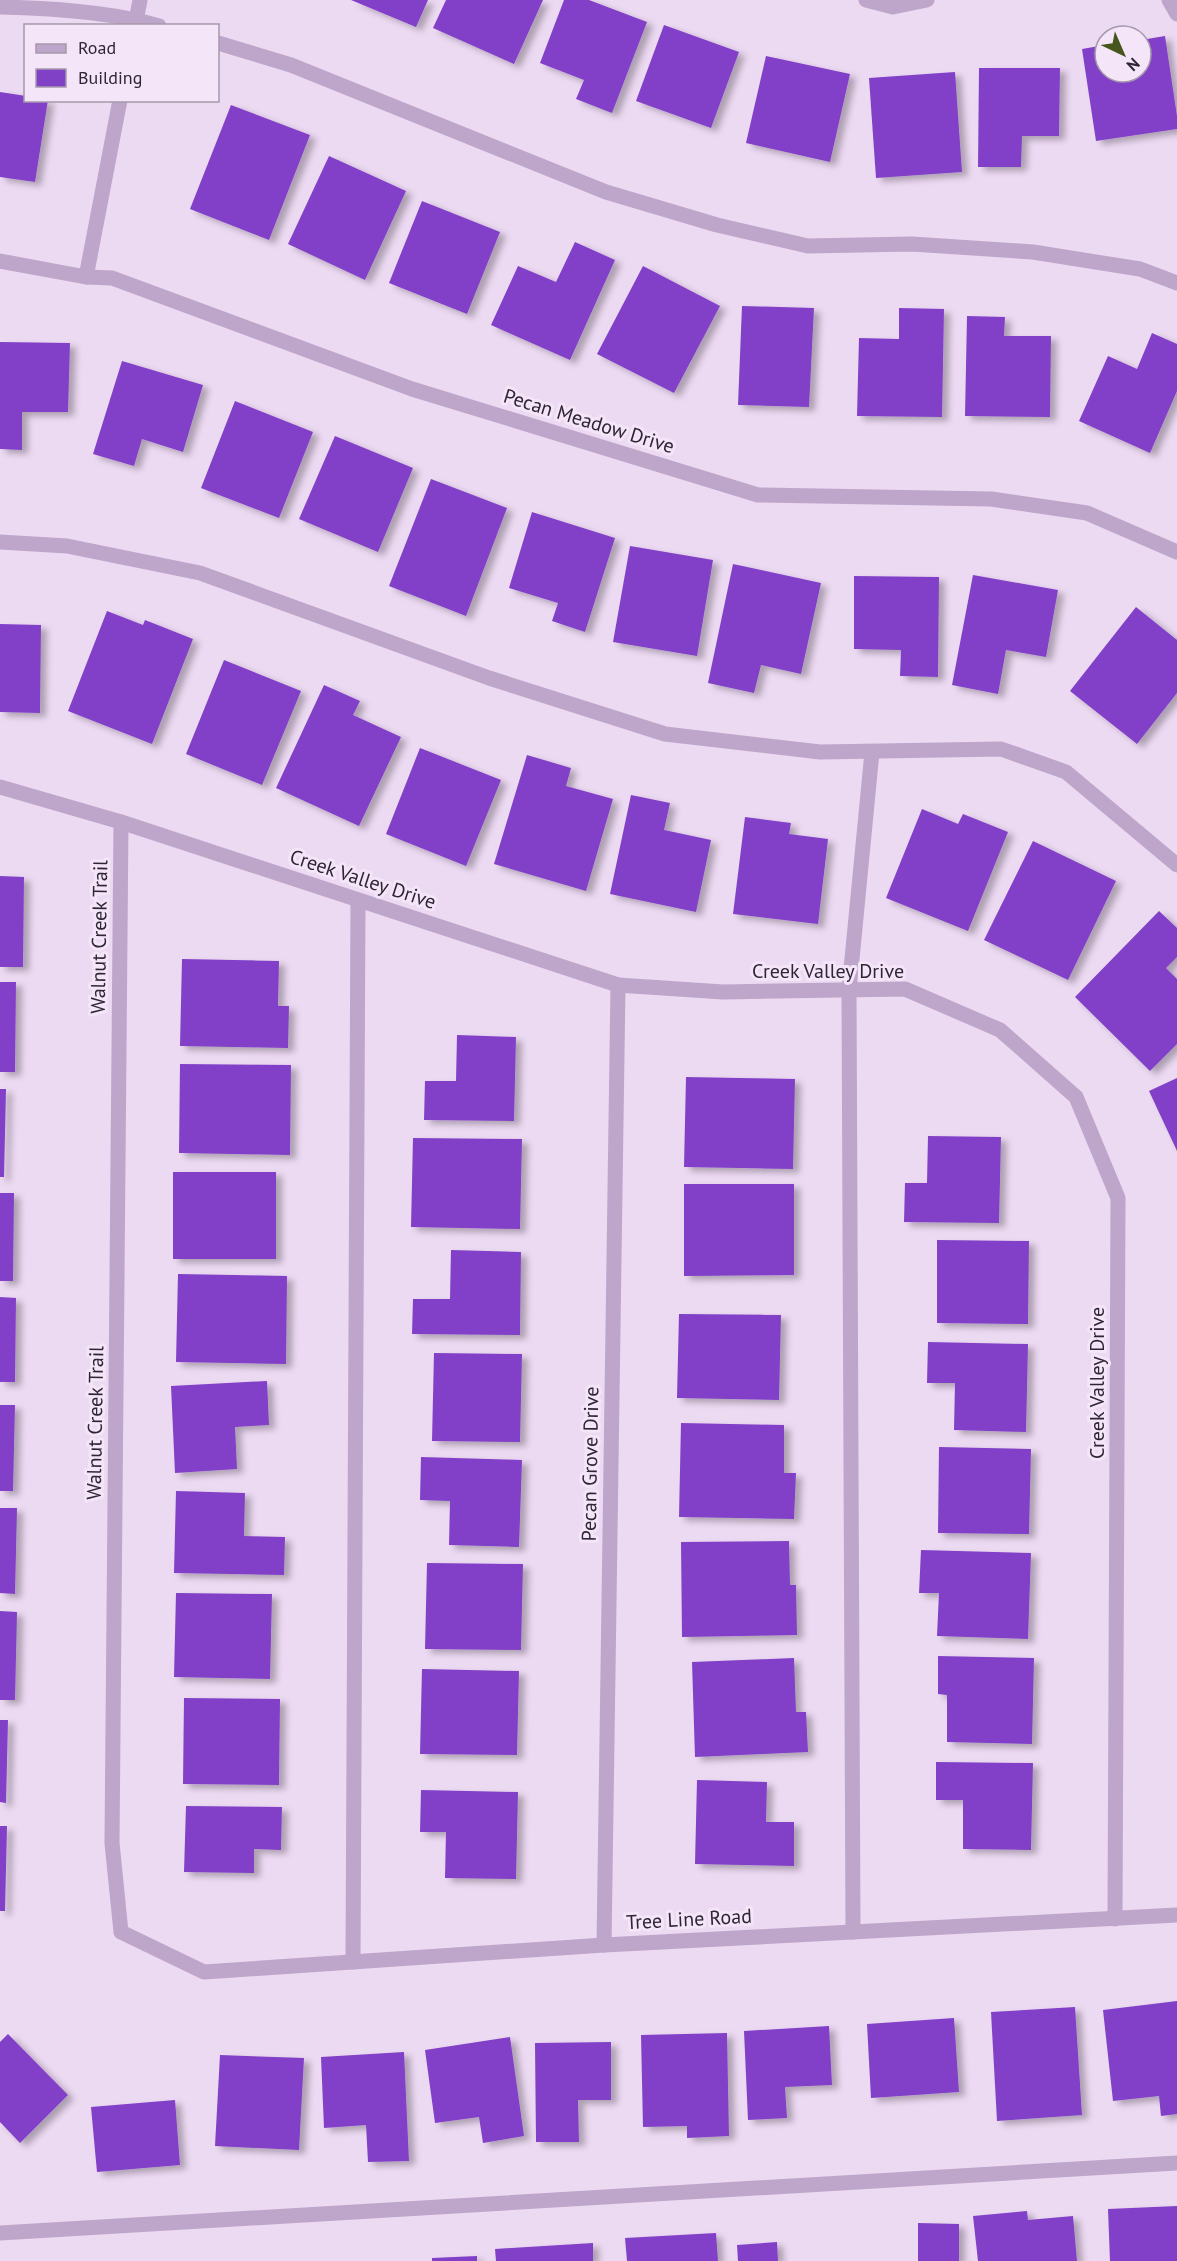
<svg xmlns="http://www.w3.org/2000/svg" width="1177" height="2261" font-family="'PT Sans',sans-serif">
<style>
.building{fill:#8141c7;filter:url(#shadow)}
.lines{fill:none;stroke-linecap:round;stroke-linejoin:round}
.lane{stroke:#bea5ca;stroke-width:15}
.street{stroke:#bea5ca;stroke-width:15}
.labels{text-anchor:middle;stroke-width:6;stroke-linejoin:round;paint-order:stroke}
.street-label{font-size:20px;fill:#2e2635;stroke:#f5e5f9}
</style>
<defs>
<filter id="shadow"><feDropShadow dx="6" dy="4" stdDeviation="3" flood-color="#0004"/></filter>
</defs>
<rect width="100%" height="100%" fill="#ecd9f2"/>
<g class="building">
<polygon points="351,0 428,0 416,27"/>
<polygon points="446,0 543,0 514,64 433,28"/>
<polygon points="564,0 589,0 647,22 612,113 576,99 584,80 540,63"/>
<polygon points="664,25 739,52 711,128 636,101"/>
<polygon points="1165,36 1177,116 1177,129 1096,141 1082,49 1105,45 1105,72 1141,72 1141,40"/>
<polygon points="766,56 850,74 830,162 746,143"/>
<polygon points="979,68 1060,68 1059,136 1022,136 1021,167 978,167"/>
<polygon points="955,72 962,172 876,178 869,78"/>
<polygon points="0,92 26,96 26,100 48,100 35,182 0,177"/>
<polygon points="231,105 310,135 269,240 190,209"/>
<polygon points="329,156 406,191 365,280 288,244"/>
<polygon points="422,201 500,232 467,314 389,283"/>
<polygon points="575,242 615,260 570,360 491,325 518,266 556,282"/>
<polygon points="643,266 720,306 674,393 597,354"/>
<polygon points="742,306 814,308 809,407 738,405"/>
<polygon points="899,308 944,309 942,417 857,416 859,338 899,339"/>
<polygon points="967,316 1005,317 1004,336 1051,336 1050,417 965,416"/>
<polygon points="1152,333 1177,344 1177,391 1150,453 1079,421 1108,356 1137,369"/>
<polygon points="0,342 70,343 68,412 22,412 22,450 0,449"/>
<polygon points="122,361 203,385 183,452 142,439 134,466 93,454"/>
<polygon points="235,401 313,432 279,518 201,488"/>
<polygon points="335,436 413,468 378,552 299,519"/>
<polygon points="431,479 507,508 466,616 389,586"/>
<polygon points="532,512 615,538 585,632 552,621 558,603 509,588"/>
<polygon points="630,546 713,560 697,656 613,642"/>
<polygon points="733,564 821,583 801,674 761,665 754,693 708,683"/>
<polygon points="973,575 1058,590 1046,657 1006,650 998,694 952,685"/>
<polygon points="854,576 939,577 938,677 900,676 901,650 854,649"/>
<polygon points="1136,607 1177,640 1177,693 1137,744 1070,691"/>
<polygon points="107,611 143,625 145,620 193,639 152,744 68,711"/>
<polygon points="0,624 41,625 40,713 0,712"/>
<polygon points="224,660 301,691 262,785 186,754"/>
<polygon points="324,685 360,701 353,715 401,737 359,826 276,788"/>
<polygon points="420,748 501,780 466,866 386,834"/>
<polygon points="527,755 571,768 566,786 613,799 586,891 494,864"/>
<polygon points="631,795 670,803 664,830 711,840 696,912 610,894"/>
<polygon points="922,809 958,824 963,814 1008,832 968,931 886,898"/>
<polygon points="745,817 791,823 789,834 828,839 818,924 733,914"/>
<polygon points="1033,841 1116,881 1068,980 984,940"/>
<polygon points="0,876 24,877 23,967 0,967"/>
<polygon points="1159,911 1177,928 1177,957 1166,968 1177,979 1177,1044 1150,1071 1075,997"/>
<polygon points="182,959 279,961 278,1006 289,1006 288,1048 180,1046"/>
<polygon points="0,982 16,982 15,1072 0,1072"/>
<polygon points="457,1035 516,1037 514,1121 424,1120 425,1081 456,1081"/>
<polygon points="180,1064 291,1065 290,1155 179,1153"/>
<polygon points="686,1077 795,1079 793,1169 684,1167"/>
<polygon points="1177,1078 1177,1151 1149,1091"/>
<polygon points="0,1089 6,1089 4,1177 0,1177"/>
<polygon points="928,1136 1001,1137 999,1223 904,1222 905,1183 927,1183"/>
<polygon points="413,1138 522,1139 520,1229 411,1227"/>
<rect x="173" y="1172" width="103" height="87"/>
<polygon points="684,1184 794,1184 794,1275 684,1276"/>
<polygon points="0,1193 14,1193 13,1281 0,1281"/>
<polygon points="937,1240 1029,1241 1028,1324 937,1323"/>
<polygon points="451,1250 521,1252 520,1335 412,1334 413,1299 450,1299"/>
<polygon points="178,1274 287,1276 286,1364 176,1362"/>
<polygon points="0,1297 16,1298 15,1382 0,1382"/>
<polygon points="679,1314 781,1315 779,1400 677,1398"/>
<polygon points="928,1342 1028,1344 1026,1432 954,1430 955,1383 927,1383"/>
<polygon points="434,1353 522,1354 520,1442 432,1441"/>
<polygon points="267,1381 269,1425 235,1427 237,1469 175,1473 171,1386"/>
<polygon points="0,1405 15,1405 13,1491 0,1491"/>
<polygon points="681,1423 784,1425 784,1473 796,1473 794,1519 679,1517"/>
<polygon points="939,1447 1031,1449 1029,1534 938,1533"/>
<polygon points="421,1457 522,1460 519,1547 449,1545 450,1501 420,1500"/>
<polygon points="176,1491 245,1493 244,1536 285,1537 284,1575 174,1573"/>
<polygon points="0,1508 17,1508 15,1594 0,1593"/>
<polygon points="789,1541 790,1585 796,1585 797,1635 682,1637 681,1542"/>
<polygon points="921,1550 1031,1553 1028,1639 937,1636 939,1593 919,1593"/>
<polygon points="427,1563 523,1564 521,1650 425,1649"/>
<polygon points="176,1593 272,1594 270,1679 174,1677"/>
<polygon points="0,1611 17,1612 15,1700 0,1700"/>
<polygon points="938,1656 1034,1658 1032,1744 947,1742 947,1695 938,1694"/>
<polygon points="794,1658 796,1712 806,1712 808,1752 695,1757 692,1662"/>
<polygon points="422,1669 519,1671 517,1755 420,1754"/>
<polygon points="184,1698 280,1699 279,1785 183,1784"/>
<polygon points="0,1720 8,1720 6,1803 0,1802"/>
<polygon points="936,1762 1033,1763 1031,1850 963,1849 963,1800 936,1800"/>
<polygon points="697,1780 767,1782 766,1822 794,1822 794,1866 695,1864"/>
<polygon points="421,1790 518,1792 516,1879 445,1878 446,1832 420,1832"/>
<polygon points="186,1806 282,1807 281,1850 254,1849 254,1873 184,1872"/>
<polygon points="0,1826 7,1826 5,1911 0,1911"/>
<polygon points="1177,2001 1177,2114 1161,2116 1159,2096 1113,2101 1103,2010"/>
<polygon points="1075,2007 1082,2115 997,2121 991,2012"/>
<polygon points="954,2018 959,2092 871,2098 867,2024"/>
<polygon points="829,2026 832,2085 785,2087 787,2118 748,2120 744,2031"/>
<polygon points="727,2033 729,2136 687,2138 687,2126 643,2127 641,2035"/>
<polygon points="8,2034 68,2095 20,2143 0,2122 0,2042"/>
<polygon points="510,2037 524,2136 483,2143 479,2117 435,2123 425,2050"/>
<polygon points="611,2042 611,2100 578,2100 579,2142 536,2142 535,2043"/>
<polygon points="404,2052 409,2161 368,2162 366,2125 324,2128 321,2057"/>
<polygon points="220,2055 304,2058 299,2150 215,2146"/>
<polygon points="175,2100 180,2165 97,2172 91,2107"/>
<polygon points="1177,2206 1177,2261 1110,2261 1108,2209"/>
<polygon points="1027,2211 1028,2220 1073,2216 1077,2261 978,2261 973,2216"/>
<polygon points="918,2223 959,2224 959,2261 918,2261"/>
<polygon points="716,2233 718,2261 627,2261 625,2238"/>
<polygon points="777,2242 778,2261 738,2261 737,2245"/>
<polygon points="593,2243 593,2261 496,2261 495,2249"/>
<polygon points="477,2256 477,2261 432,2261 432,2258"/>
</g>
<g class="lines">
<g class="lane">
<polyline points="1169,0 1177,14"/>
<path d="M0,7C48,8 113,12 159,26"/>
<polyline points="218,43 291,65 606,192 717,225 808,246 912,244 1033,252 1140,269 1177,283"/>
<polyline points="0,542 67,546 200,573 489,678 665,734 820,752 1001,749 1066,772 1177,865"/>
<polyline points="853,1932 849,990 872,752"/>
<polyline points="353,1962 358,900"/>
<polyline points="0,2233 1177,2163"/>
</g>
<g class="street">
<polyline points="866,0 893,7 927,0"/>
<polyline points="135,26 140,0"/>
<polyline points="0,261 86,277 112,278 412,389 758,495 991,499 1087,513 1177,552"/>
<polyline points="86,277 120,100"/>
<polyline points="0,787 121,822 618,985 723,992 905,989 1000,1030 1076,1097 1118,1198 1115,1919"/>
<polyline points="121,822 112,1843 121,1932 204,1972 604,1945 1177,1915"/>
<polyline points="604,1945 618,985"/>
</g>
</g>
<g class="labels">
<g class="street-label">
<text transform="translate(589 421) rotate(17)" y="7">Pecan Meadow Drive</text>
<text transform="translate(363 879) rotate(18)" y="7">Creek Valley Drive</text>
<text transform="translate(99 937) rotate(-89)" y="7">Walnut Creek Trail</text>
<text x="828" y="978">Creek Valley Drive</text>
<text transform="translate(1097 1383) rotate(-90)" y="7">Creek Valley Drive</text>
<text transform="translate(95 1423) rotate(-89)" y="7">Walnut Creek Trail</text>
<text transform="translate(590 1464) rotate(-89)" y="7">Pecan Grove Drive</text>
<text transform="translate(689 1919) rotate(-3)" y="7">Tree Line Road</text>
</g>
</g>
<rect x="24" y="24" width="195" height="78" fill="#f5e5f9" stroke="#a599ab" stroke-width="1.5"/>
<rect x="36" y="44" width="30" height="9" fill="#bea5ca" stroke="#a599ab" stroke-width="1.5"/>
<text x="78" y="54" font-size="18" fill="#2e2635">Road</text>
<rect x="36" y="69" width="30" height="18" fill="#8141c7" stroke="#a599ab" stroke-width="1.5"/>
<text x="78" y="84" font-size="18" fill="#2e2635">Building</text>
<g transform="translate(1123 54) rotate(136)"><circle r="28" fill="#f5e5f9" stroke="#a599ab" stroke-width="1.5"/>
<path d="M0-4.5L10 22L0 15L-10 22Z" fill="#45571c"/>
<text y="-9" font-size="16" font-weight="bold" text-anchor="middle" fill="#2e2635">N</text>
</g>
</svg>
